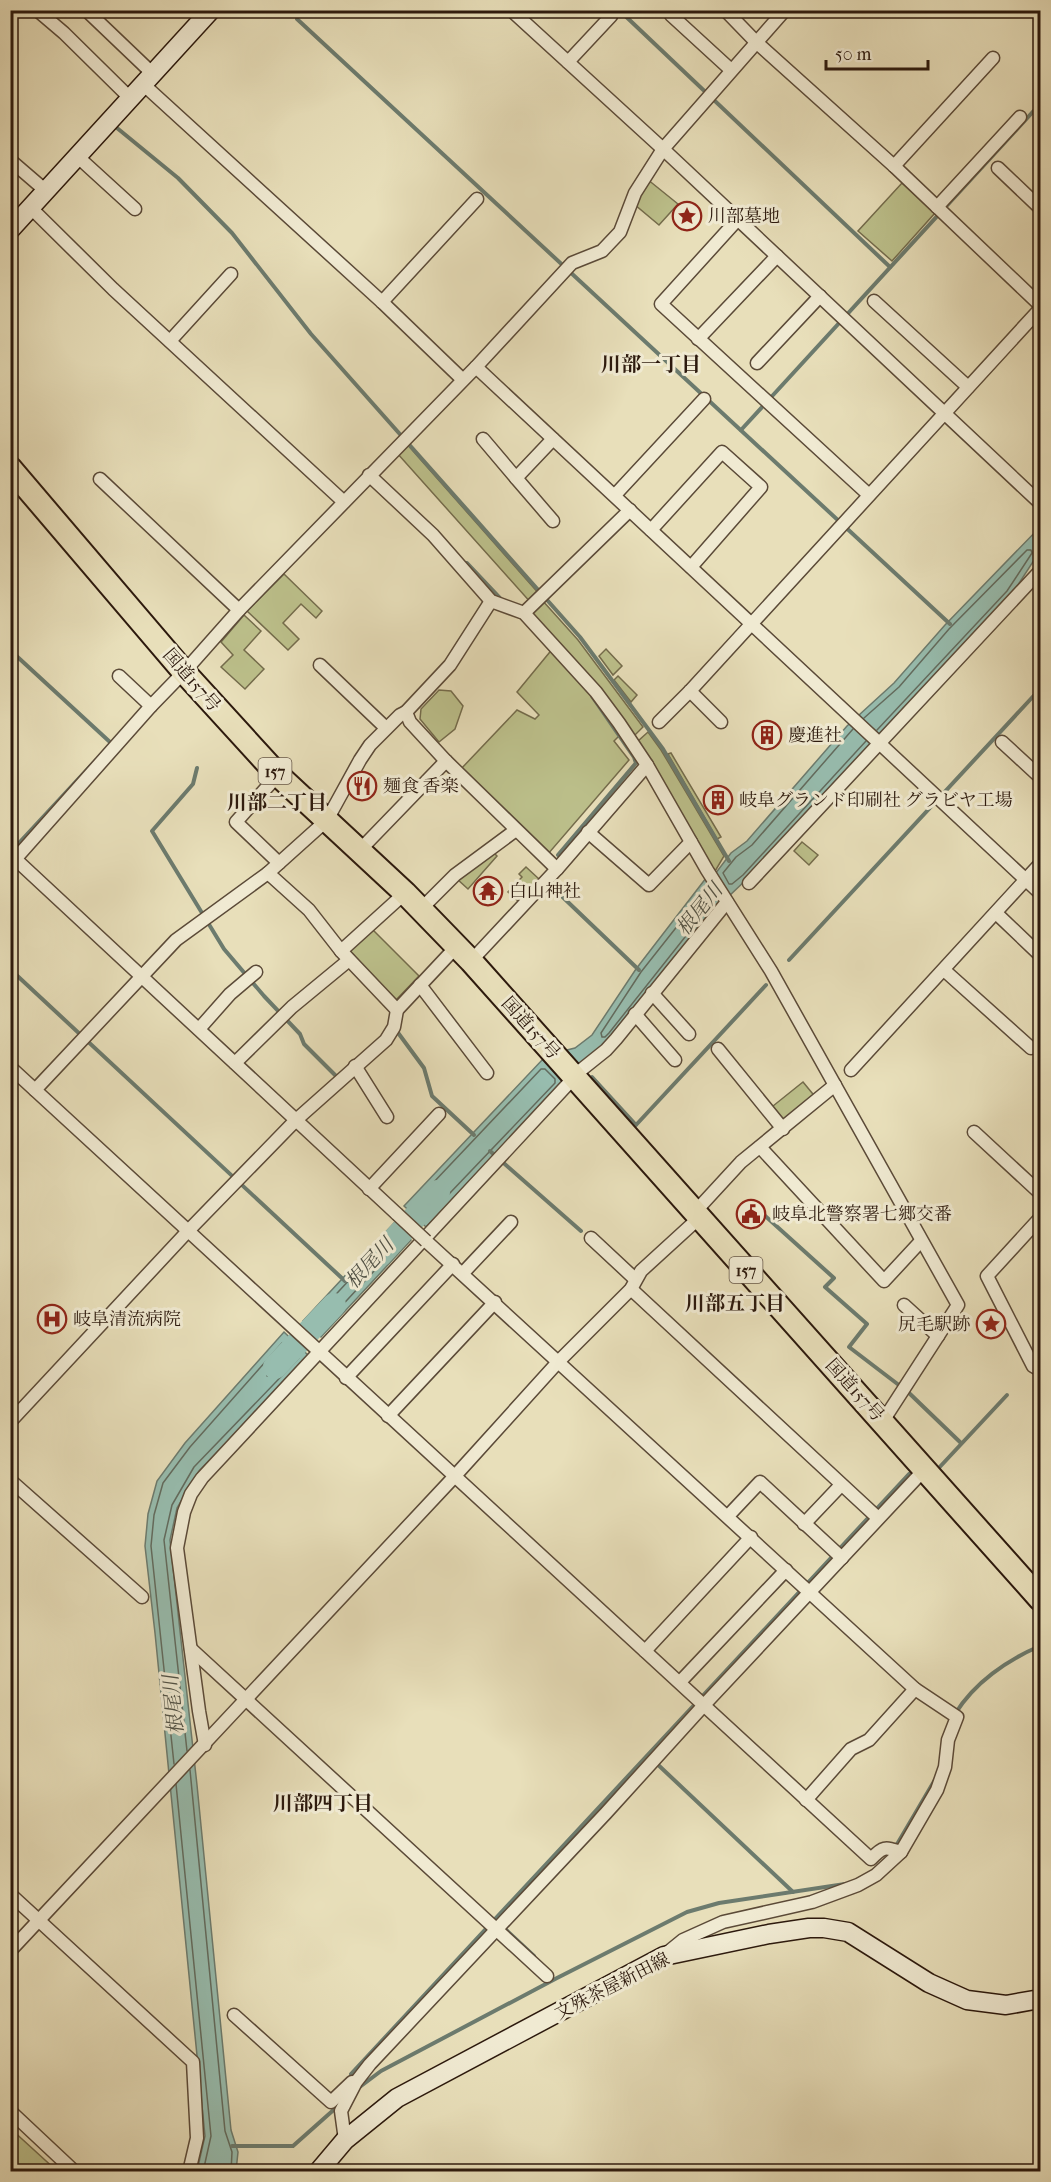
<svg xmlns="http://www.w3.org/2000/svg" width="1051" height="2182" font-family="'IM FELL French Canon','Noto Serif JP',serif">
<style>
.green{fill:#bcc08b;stroke:#746c4c;stroke-width:1.5}
.water{fill:#97bdaf;stroke:#6c7b6e;stroke-width:1.5}
.lines{fill:none;stroke-linecap:round;stroke-linejoin:round}
.shore{stroke:#626b5e;stroke-width:1.5}
.stream{stroke:#6c7b6e;stroke-width:4}
.river{stroke:#97bdaf;stroke-width:24}
.street-casing{stroke:#5b4a38;stroke-width:15}
.secondary-casing{stroke:#2c190d;stroke-width:21}
.highway-casing{stroke:#2c190d;stroke-width:26}
.street{stroke:#f0ead2;stroke-width:12}
.secondary{stroke:#f0ead2;stroke-width:18}
.highway{stroke:#e8dfba;stroke-width:22}
.street-bridge-casing{stroke:#5b4a38;stroke-width:15;stroke-linecap:butt}
.street-bridge{stroke:#f0ead2;stroke-width:12}
.labels{text-anchor:middle;stroke-width:6;stroke-linejoin:round;paint-order:stroke}
.shield{fill:#f0ead2;stroke:#675848;stroke-width:1.5}
.shield-label{font-size:16px;font-weight:bold;fill:#2c190d}
.poi-label{font-size:18px;fill:#2c190d;stroke:#f0ead2;text-anchor:start}
.street-label{font-size:18px;fill:#2c190d;stroke:#f0ead2}
.neighbourhood-label{font-size:20px;font-weight:bold;fill:#2c190d;stroke:#f0ead2}
.water-label{font-size:20px;font-style:italic;fill:#515246;stroke:#f0ead2}
</style>
<rect width="100%" height="100%" fill="#e8dfba"/>
<filter id="stains"><feTurbulence type="fractalNoise" baseFrequency=".00333" numOctaves="4"/><feColorMatrix values="0 0 0 0 .2 0 0 0 0 .09 0 0 0 0 .02 0 0 0 .5 -.17"/></filter>
<radialGradient id="worn" r=".72"><stop offset=".6" stop-color="#630" stop-opacity="0"/><stop offset="1" stop-color="#630" stop-opacity=".3"/></radialGradient>
<g class="green">
<polygon points="647,179 678,204 659,225 634,204"/>
<polygon points="902,183 935,213 892,261 858,231"/>
<polygon points="406,443 541,596 532,604 397,453"/>
<polygon points="284,574 322,611 316,618 301,604 283,623 299,639 288,650 247,611"/>
<polygon points="542,600 578,640 643,727 633,737 530,613"/>
<polygon points="244,615 261,631 244,650 264,669 245,689 221,667 233,655 221,642"/>
<polygon points="554,647 623,732 614,741 629,760 548,854 460,770 517,710 535,719 539,715 517,692"/>
<polygon points="606,649 622,666 613,675 599,656"/>
<polygon points="618,676 637,695 631,702 614,680"/>
<polygon points="439,690 451,691 463,706 455,729 439,742 420,719 421,709"/>
<polygon points="648,732 661,750 724,856 714,873 637,742"/>
<polygon points="671,753 721,837 717,839 668,754"/>
<polygon points="802,842 818,855 809,865 794,851"/>
<polygon points="492,851 497,856 468,889 456,878"/>
<polygon points="526,867 539,879 518,901 508,892 522,877 519,874"/>
<polygon points="372,929 419,976 395,1001 348,952"/>
<polygon points="803,1082 817,1099 783,1129 768,1110"/>
<polygon points="10,2129 11,2129 57,2171 11,2171"/>
</g>
<g class="water">
<polygon points="1040,527 1040,551 1012,594 747,879 729,896 715,874 731,853 747,841 847,726 894,683 945,625"/>
<polygon points="706,878 721,901 614,1036 579,1067 563,1051 575,1048 592,1035 636,969"/>
<polygon points="543,1059 566,1081 426,1227 404,1206"/>
<polygon points="394,1223 411,1240 321,1337 303,1321"/>
<polygon points="284,1332 309,1356 199,1471 177,1508 170,1540 197,1785 231,2130 238,2152 236,2171 197,2171 205,2136 155,1633 145,1546 148,1514 157,1481 185,1443"/>
</g>
<g class="lines">
<g class="shore">
<polyline points="864,718 899,687 949,629 1027,550 1031,550 1032,553 1007,591 877,730"/>
<polyline points="853,729 752,845 736,857 723,873 729,884 732,884 743,875 866,741"/>
<polygon points="705,891 712,899 712,903 609,1033 605,1037 602,1037 601,1033 641,972"/>
<polygon points="541,1069 545,1069 555,1079 555,1083 428,1216 423,1216 414,1207 414,1203"/>
<polygon points="396,1233 401,1239 401,1242 322,1327 318,1327 313,1322 313,1319 392,1234"/>
<polygon points="283,1353 287,1353 288,1358 271,1376 267,1376 267,1372"/>
<polyline points="174,1764 151,1546 154,1515 163,1483 190,1447 282,1343 285,1342 299,1354 299,1358 194,1467 172,1505 164,1540 187,1751"/>
<polyline points="190,1770 225,2131 232,2152 231,2172"/>
<polyline points="176,1784 211,2136 203,2172"/>
</g>
<g class="stream">
<polyline points="619,10 890,267"/>
<polyline points="297,19 950,624"/>
<polyline points="117,128 178,178 232,233 311,334 580,637 663,749 729,861"/>
<polyline points="741,430 1040,104"/>
<polyline points="464,563 467,563 501,599"/>
<polyline points="10,650 111,743"/>
<polyline points="197,768 193,784 152,831 224,949 264,996 300,1034 304,1044 338,1078"/>
<polyline points="10,844 18,844 96,760"/>
<polyline points="558,855 636,763 634,757 592,696"/>
<polyline points="549,884 639,970"/>
<polyline points="789,960 1040,689"/>
<polyline points="10,969 345,1281"/>
<polyline points="396,1030 424,1068 432,1096 474,1135"/>
<polyline points="592,1077 636,1125 766,985"/>
<polyline points="490,1151 581,1231"/>
<polyline points="763,1214 834,1278 825,1287 867,1324 849,1347 908,1392 961,1443"/>
<polyline points="936,1471 1007,1395"/>
<path d="M955,1714C974,1683 1007,1660 1040,1646"/>
<polyline points="654,1761 793,1892"/>
<polyline points="896,1846 936,1778"/>
<polyline points="503,1927 534,1956"/>
<polyline points="353,2080 351,2074 909,1474 916,1473"/>
<polyline points="357,2089 381,2071 557,1978 687,1912 719,1903 845,1884"/>
<polyline points="232,2146 293,2146 338,2106"/>
</g>
<g class="river">
<polyline points="380,1255 438,1192"/>
<polyline points="275,1367 334,1305"/>
</g>
<g class="street-casing">
<g id="street">
<polyline points="37,10 64,33 131,99"/>
<polyline points="86,10 153,74"/>
<polyline points="511,10 663,149 1040,503"/>
<polyline points="725,10 756,42 894,166 1040,305"/>
<polyline points="671,15 731,70"/>
<polyline points="568,62 611,16"/>
<polyline points="144,85 382,302 462,379"/>
<polyline points="78,157 135,209"/>
<polyline points="10,160 46,191"/>
<polyline points="894,166 993,58"/>
<polyline points="998,168 1040,208"/>
<polyline points="937,207 1020,117"/>
<polyline points="31,208 113,289 344,502"/>
<polyline points="738,219 661,304 869,495"/>
<polyline points="874,301 968,387"/>
<polyline points="382,302 477,199"/>
<polyline points="698,339 777,256"/>
<polyline points="170,341 231,274"/>
<polyline points="757,363 820,296"/>
<polyline points="476,367 1040,893"/>
<polyline points="483,439 516,478"/>
<polyline points="369,475 433,535 491,601 524,613 596,692 619,723 647,765 707,870 771,971 958,1305 883,1421"/>
<polyline points="100,479 239,610"/>
<polyline points="615,495 704,399"/>
<polyline points="553,521 516,478 553,439"/>
<polyline points="651,530 722,452 761,487 691,567"/>
<polyline points="491,601 450,665 406,712 410,722 446,761 557,869"/>
<polyline points="524,613 630,510"/>
<polyline points="320,665 386,728"/>
<polyline points="119,676 151,706"/>
<polyline points="690,691 721,722"/>
<polyline points="659,722 690,691 1040,309"/>
<polyline points="1002,742 1040,777"/>
<polyline points="278,775 236,822 279,863"/>
<polyline points="588,832 649,885 691,842"/>
<polyline points="359,851 446,761"/>
<polyline points="11,855 397,1214"/>
<polyline points="10,865 151,706 184,672 239,610 476,367 572,263 602,251 620,232 635,193 663,149 785,10"/>
<polyline points="749,883 1040,571"/>
<polyline points="421,909 455,875 516,830"/>
<polyline points="996,913 1040,955"/>
<polyline points="341,951 405,893"/>
<polyline points="471,961 557,869 647,765"/>
<polyline points="944,970 1031,1048"/>
<polyline points="420,985 487,1073"/>
<polyline points="652,993 689,1034"/>
<polyline points="397,1010 341,951 309,910 268,873 327,820 360,760 370,745 400,715 406,712"/>
<polyline points="635,1014 675,1060"/>
<polyline points="199,1029 230,994 256,972"/>
<polyline points="718,1049 783,1129"/>
<polyline points="235,1063 292,1007 349,960"/>
<polyline points="355,1066 387,1117"/>
<path d="M10,1067L871,1859C883,1846 885,1847 901,1852"/>
<polyline points="851,1070 1040,864"/>
<polyline points="35,1090 176,940 268,873"/>
<polyline points="974,1132 1040,1193"/>
<polyline points="760,1147 884,1281 921,1241"/>
<polyline points="369,1189 439,1114"/>
<polyline points="694,1213 741,1162 835,1085"/>
<polyline points="1040,1218 987,1276 1033,1366 1040,1370"/>
<polyline points="591,1238 635,1279"/>
<polyline points="426,1241 915,1689 957,1717 948,1740 945,1767 937,1790 901,1852 876,1875 858,1885 812,1902 723,1922 683,1940 667,1953"/>
<polyline points="463,1273 511,1222"/>
<polyline points="631,1289 878,1518"/>
<polyline points="904,1305 938,1336"/>
<polyline points="346,1378 453,1264"/>
<polyline points="388,1416 495,1302"/>
<polyline points="10,1422 188,1231 296,1120 386,1040 394,1027 397,1010 457,946"/>
<polyline points="10,1480 142,1597"/>
<polyline points="728,1516 760,1482 842,1558"/>
<polyline points="804,1524 841,1485"/>
<polyline points="191,1649 547,1976"/>
<polyline points="645,1651 751,1537"/>
<polyline points="680,1682 786,1570"/>
<polyline points="205,1745 199,1711 177,1548 184,1512 191,1494 202,1478 581,1070 606,1050 616,1039 727,902"/>
<polyline points="806,1800 851,1749 869,1740 915,1689"/>
<polyline points="10,1894 193,2062 197,2138 189,2172"/>
<polyline points="10,1951 454,1477 558,1362 631,1289 641,1271 699,1218"/>
<polyline points="234,2015 331,2102 352,2082"/>
<polyline points="10,2111 75,2172"/>
<polyline points="345,2140 341,2111 356,2082 370,2064 606,1813 704,1705 924,1470"/>
</g>
</g>
<g class="secondary-casing">
<g id="secondary">
<polyline points="10,230 211,10"/>
<polyline points="318,2172 345,2140 397,2098 664,1956 769,1934 809,1928 824,1928 848,1932 929,1983 967,2000 1006,2005 1040,1999"/>
</g>
</g>
<g class="highway-casing">
<polyline id="highway" points="10,468 184,672 278,775 405,893 471,961 1040,1599"/>
</g>
<use href="#street" class="street"/>
<use href="#secondary" class="secondary"/>
<use href="#highway" class="highway"/>
<g class="street-bridge-casing">
<polyline id="street-bridge" points="397,1214 426,1241"/>
</g>
<use href="#street-bridge" class="street-bridge"/>
</g>
<defs>
<g id="sight-ring" transform="scale(1.5)"><circle r="9.5" fill="#f0ead2" stroke="#8f2418" stroke-width="1.5"/><path d="M0-6L1.8-2.2L6-1.7L2.9 1.2L3.7 5.4L0 3.3L-3.7 5.4L-2.9 1.2L-6-1.7L-1.8-2.2Z" fill="#8f2418"/></g>
<g id="building-ring" transform="scale(1.5)"><circle r="9.5" fill="#f0ead2" stroke="#8f2418" stroke-width="1.5"/><path d="M-4-6H4V6H1V3H-1V6H-4ZM-2.5-4.3h1.7v1.8h-1.7ZM.8-4.3h1.7v1.8H.8ZM-2.5-1h1.7V.8h-1.7ZM.8-1h1.7V.8H.8Z" fill="#8f2418"/></g>
<g id="restaurant-ring" transform="scale(1.5)"><circle r="9.5" fill="#f0ead2" stroke="#8f2418" stroke-width="1.5"/><path d="M-5-6h1v4h1v-4h1v4h1v-4h1v5L-1.5 .5V6h-2V.5L-5-1ZM5-6V6H3V1.5H1.5Q1.5-4 5-6Z" fill="#8f2418"/></g>
<g id="temple-ring" transform="scale(1.5)"><circle r="9.5" fill="#f0ead2" stroke="#8f2418" stroke-width="1.5"/><path d="M0-6L5-2H3V0L6.5 2.5H4V6H1.5V3h-3V6H-4V2.5H-6.5L-3 0V-2H-5Z" fill="#8f2418"/></g>
<g id="civic-ring" transform="scale(1.5)"><circle r="9.5" fill="#f0ead2" stroke="#8f2418" stroke-width="1.5"/><path d="M-.6-6.5H3V-4.5H.6V-3L4-1V1h2V6H-6V1h2V-1L-.6-3ZM-1.2 2.5V6h2.4V2.5Z" fill="#8f2418"/></g>
<g id="hospital-ring" transform="scale(1.5)"><circle r="9.5" fill="#f0ead2" stroke="#8f2418" stroke-width="1.5"/><path d="M-5-5h3v3.5h4V-5h3V5h-3V1.5h-4V5h-3Z" fill="#8f2418"/></g>
</defs>
<g fill-rule="evenodd">
<use href="#sight-ring" x="687" y="216"/>
<use href="#building-ring" x="767" y="735"/>
<use href="#restaurant-ring" x="362" y="786"/>
<use href="#building-ring" x="718" y="800"/>
<use href="#temple-ring" x="488" y="891"/>
<use href="#civic-ring" x="751" y="1214"/>
<use href="#hospital-ring" x="52" y="1319"/>
<use href="#sight-ring" x="991" y="1324"/>
</g>
<g class="labels">
<g class="shield">
<rect x="258.5" y="758" width="33" height="26" rx="4.5"/>
<rect x="729.5" y="1257" width="33" height="26" rx="4.5"/>
</g>
<g class="shield-label">
<text x="275" y="777">157</text>
<text x="746" y="1276">157</text>
</g>
<g class="poi-label">
<text x="708" y="222">川部墓地</text>
<text x="788" y="741">慶進社</text>
<text x="383" y="792">麺食 香楽</text>
<text x="739" y="806">岐阜グランド印刷社 グラビヤ工場</text>
<text x="509" y="897">白山神社</text>
<text x="772" y="1220">岐阜北警察署七郷交番</text>
<text x="73" y="1325">岐阜清流病院</text>
<text x="970" y="1330" text-anchor="end">尻毛駅跡</text>
</g>
<g class="street-label">
<text transform="translate(192 680) rotate(49)" y="6">国道157号</text>
<text transform="translate(531 1028) rotate(48)" y="6">国道157号</text>
<text transform="translate(855 1390) rotate(48)" y="6">国道157号</text>
<text transform="translate(612 1986) rotate(-27)" y="6">文殊茶屋新田線</text>
</g>
<g class="neighbourhood-label">
<text x="651" y="371">川部一丁目</text>
<text x="277" y="809">川部二丁目</text>
<text x="735" y="1310">川部五丁目</text>
<text x="323" y="1810">川部四丁目</text>
</g>
<g class="water-label">
<text transform="translate(699 909) rotate(-51)" y="7">根尾川</text>
<text transform="translate(369 1263) rotate(-47)" y="7">根尾川</text>
<text transform="translate(173 1705) rotate(-96)" y="7">根尾川</text>
</g>
</g>
<rect width="1051" height="2182" fill="none" stroke="#e8dfba" stroke-width="36"/>
<rect x="12" y="12" width="1027" height="2158" fill="none" stroke="#2c190d" stroke-width="3"/>
<rect x="18" y="18" width="1015" height="2146" fill="none" stroke="#2c190d" stroke-width="1.5"/>
<path d="M826 60v9h102v-9" fill="none" stroke="#2c190d" stroke-width="3"/>
<text x="835" y="60" font-size="18" fill="#2c190d" stroke="#f0ead2" stroke-width="4.5" paint-order="stroke">50 m</text>
<rect width="100%" height="100%" filter="url(#stains)"/>
<rect width="100%" height="100%" fill="url(#worn)"/>
</svg>
